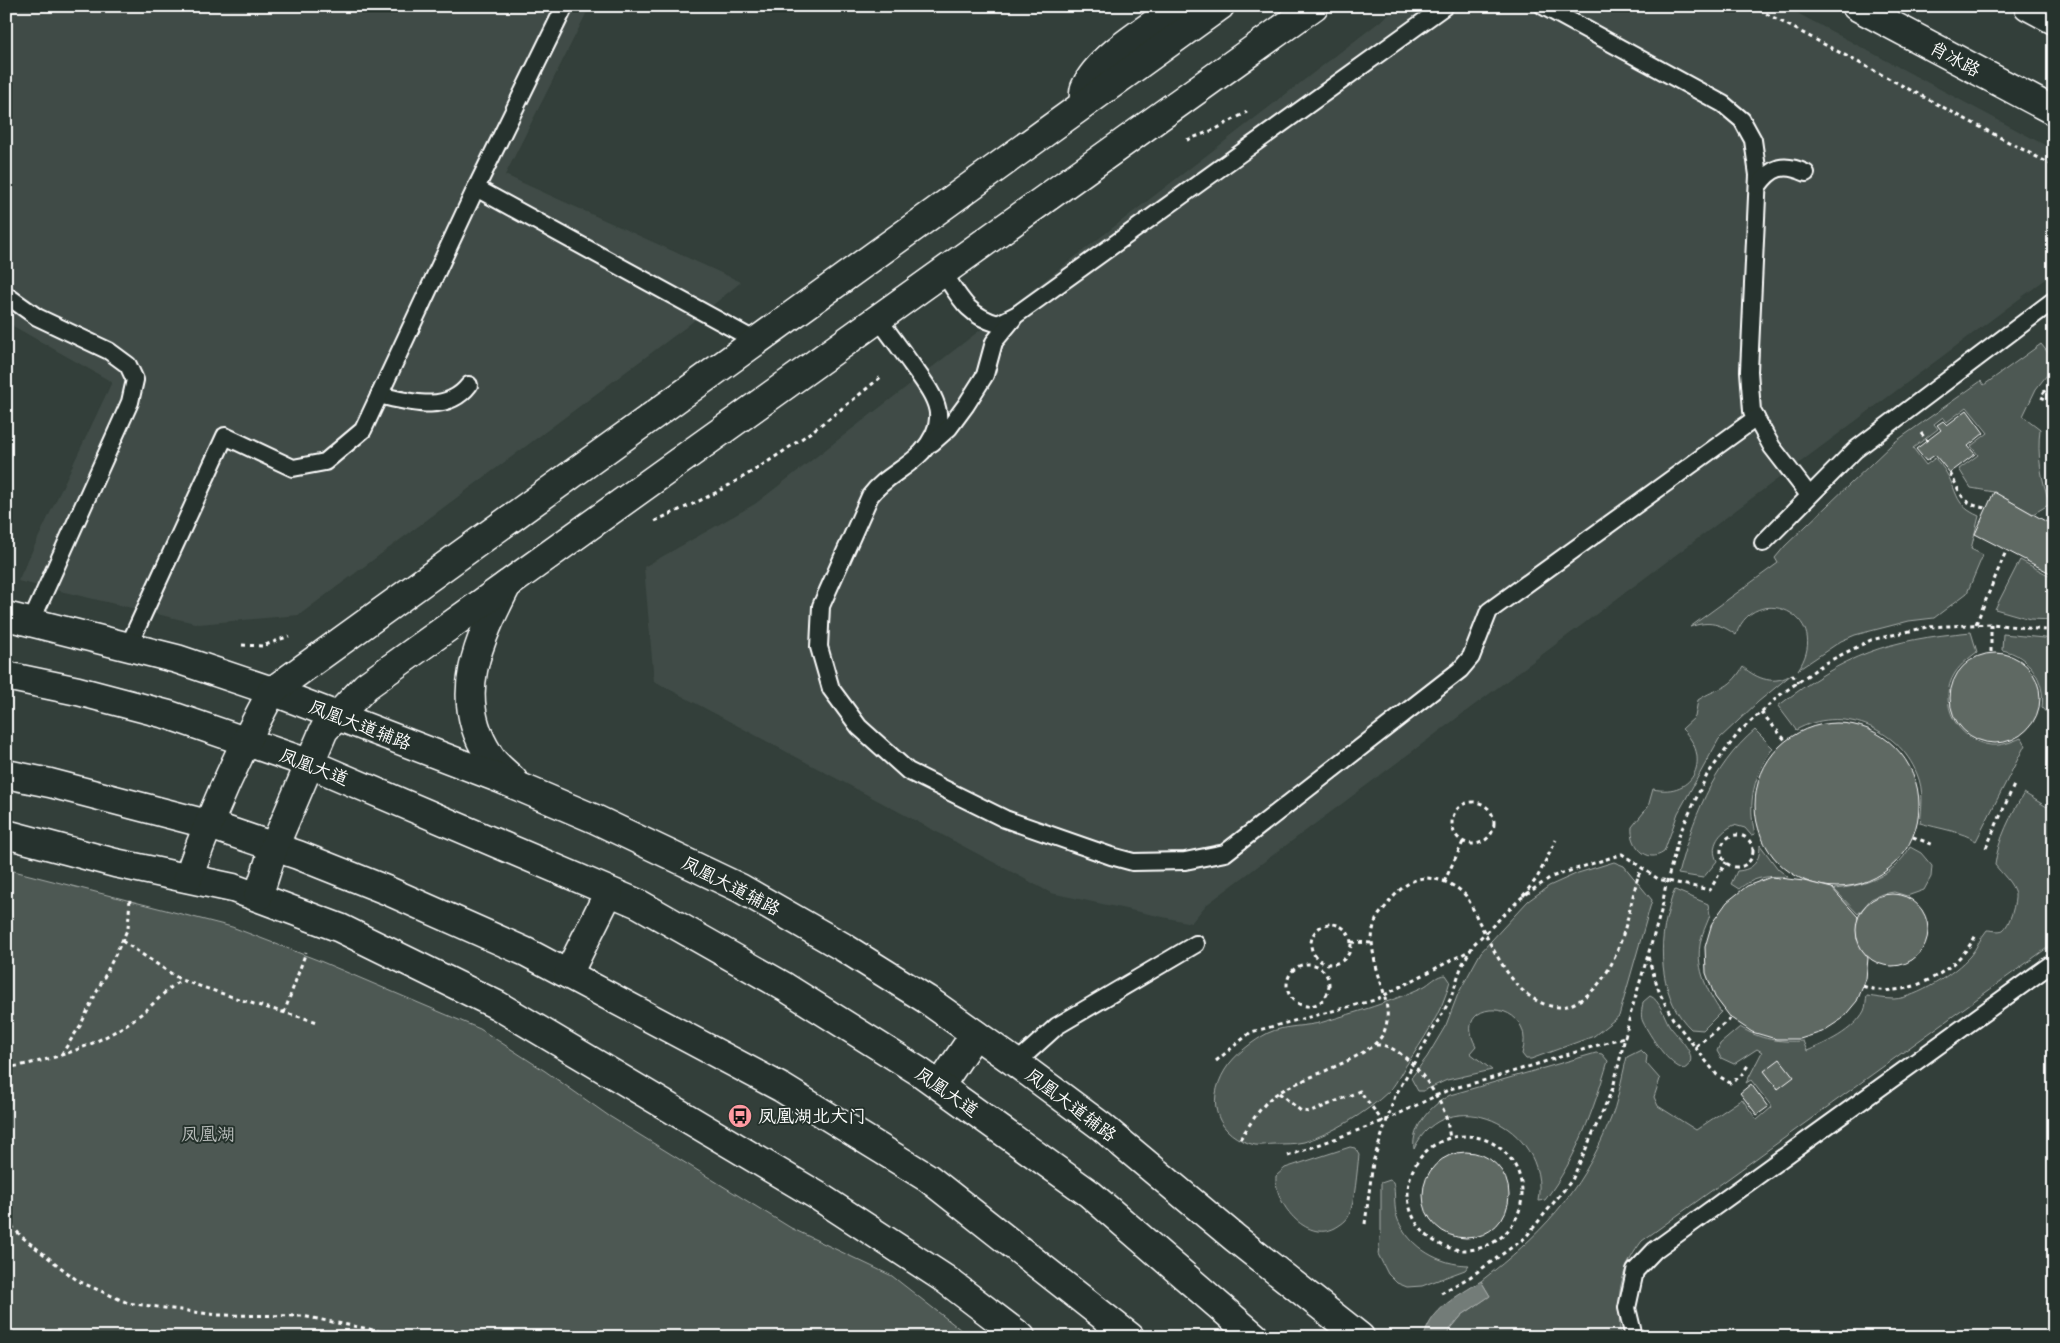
<svg xmlns="http://www.w3.org/2000/svg" width="2060" height="1343" font-family="Delius,'LXGW WenKai TC',sans-serif">
<style>
.built{fill:#404c47}
.green{fill:#4d5853;stroke:#a6aca9}
.water{fill:#737b78;stroke:#abb0ae}
.building{fill:#5f6964;stroke:#fff}
.lines{fill:none;stroke-linecap:round;stroke-linejoin:round}
.lane-casing{stroke:#fff;stroke-width:20}
.street-casing{stroke:#fff;stroke-width:31}
.secondary-casing{stroke:#fff;stroke-width:31}
.path{stroke:#fff;stroke-width:3;stroke-dasharray:4 4;stroke-linecap:butt}
.lane{stroke:#26332d;stroke-width:16}
.street{stroke:#26332d;stroke-width:28}
.secondary{stroke:#26332d;stroke-width:28}
.path-bridge{stroke:#fff;stroke-width:3;stroke-dasharray:4 4;stroke-linecap:butt}
.labels{text-anchor:middle;stroke-width:4;stroke-linejoin:round;paint-order:stroke}
.street-label{font-size:18px;fill:#fff;stroke:#26332d}
.poi-label{font-size:18px;fill:#fff;stroke:#26332d;text-anchor:start}
.park-label{font-size:18px;fill:#b8bcba;stroke:#26332d}
</style>
<rect width="100%" height="100%" fill="#333f3a"/>
<filter id="ink" filterUnits="userSpaceOnUse"><feTurbulence type="fractalNoise" baseFrequency=".02" numOctaves="2"/><feDisplacementMap in="SourceGraphic" scale="10" xChannelSelector="R" yChannelSelector="G"/><feConvolveMatrix kernelMatrix="1 2 1 2 8 2 1 2 1" color-interpolation-filters="sRGB"/></filter>
<g filter="url(#ink)">
<g class="built">
<polygon points="6,6 590,6 505,175 741,282 686,327 299,615 199,624 18,581 112,382 6,322"/>
<polygon points="1400,6 1784,6 2054,150 2054,273 1206,905 1191,923 1051,893 654,681 644,567 755,504"/>
</g>
<g class="green">
<path d="M2041,344L2054,360V366L2036,389L2023,416L2040,429C2037,456 2041,478 2050,504L2033,514L1994,492L1971,488L1959,469L1978,455L1971,446L1988,433L1967,407L1947,422L1943,417L1934,424L1938,429L1913,448L1926,465L1935,458C1939,463 1944,468 1947,474C1958,493 1955,506 1979,516L1971,549L1983,555L1967,593L1934,618L1909,621L1855,635L1841,641L1798,670C1835,615 1754,580 1736,635C1721,624 1709,620 1690,627L1778,563L1775,558L1785,546L1892,444L1981,381L1984,385Z"/>
<polygon points="2020,560 2054,578 2054,620 2030,619 1995,609"/>
<path d="M1971,632L1977,652C1969,658 1961,664 1955,673C1936,702 1958,742 1991,745C2002,746 2011,742 2021,738L2025,745L1976,841C1964,832 1937,828 1920,823C1922,807 1924,790 1917,774C1898,727 1840,705 1796,730L1778,706C1846,654 1886,640 1971,632Z"/>
<path d="M2003,634L2054,639V720L2042,707C2046,681 2029,655 2002,650Z"/>
<path d="M1743,667C1757,679 1775,686 1792,674L1758,702L1719,739L1678,813L1664,852C1646,865 1630,844 1632,827L1648,807L1653,789C1695,798 1712,757 1682,729L1695,717L1698,700C1719,686 1728,692 1743,667Z"/>
<path d="M1755,730L1773,748C1754,774 1747,803 1755,834L1751,835L1745,828L1734,825C1720,832 1709,845 1717,861L1703,878L1678,874C1692,821 1712,766 1755,730Z"/>
<path d="M2024,793L2047,807L2054,799V943L1642,1241C1625,1263 1618,1285 1619,1313C1620,1321 1619,1330 1621,1337H1450L1448,1332L1462,1315L1490,1296L1481,1281C1540,1235 1580,1195 1609,1123C1618,1103 1621,1079 1627,1057L1641,1050L1647,1056L1646,1063L1660,1079L1654,1097L1658,1106L1696,1130L1742,1099L1757,1120L1772,1107L1751,1080L1746,1083L1762,1052L1757,1049L1734,1064L1721,1058L1717,1051L1720,1044L1740,1027C1761,1040 1779,1042 1803,1041L1807,1051C1827,1043 1853,1031 1864,1011C1866,1007 1866,1000 1867,996C1875,997 1885,999 1894,999C1917,998 1955,973 1970,956C1977,948 1980,938 1987,930C1992,930 1998,932 2003,930C2010,925 2016,902 2015,894C2013,883 2001,873 1995,865C1998,839 2011,815 2024,793Z"/>
<path d="M1760,845L1778,869L1788,877C1770,875 1753,877 1739,889L1731,884L1737,871C1754,870 1760,860 1760,845Z"/>
<path d="M1910,847L1921,853L1932,866L1931,877L1924,890L1907,896L1894,892L1882,894L1871,899L1858,914L1834,889C1865,886 1894,876 1910,847Z"/>
<path d="M1614,862L1624,866L1652,900L1619,1016L1594,1036L1531,1059H1526L1522,1054C1539,996 1448,997 1476,1046L1470,1053L1492,1070L1447,1080L1423,1091H1418L1411,1078L1427,1057L1446,1025L1458,994L1481,952L1502,929L1528,901L1549,886L1578,873Z"/>
<polygon points="6,869 232,927 320,961 480,1029 545,1071 609,1116 791,1228 892,1276 970,1337 6,1337"/>
<path d="M1675,890L1708,904L1710,915C1707,924 1701,935 1700,945C1696,969 1708,993 1721,1012L1703,1030L1691,1029C1661,1001 1657,949 1668,912C1670,905 1671,897 1675,890Z"/>
<path d="M1446,975L1450,981C1442,1013 1423,1040 1405,1067C1399,1076 1396,1085 1388,1092C1366,1113 1333,1133 1304,1142C1295,1144 1284,1144 1274,1144C1268,1144 1261,1146 1255,1145C1217,1136 1205,1103 1225,1070C1234,1055 1253,1041 1268,1033C1285,1025 1305,1027 1323,1022C1357,1012 1391,1002 1423,987C1431,983 1436,975 1446,975Z"/>
<path d="M1650,996C1659,999 1664,1016 1669,1025C1677,1037 1703,1058 1684,1069C1669,1066 1650,1036 1643,1022C1640,1016 1642,1009 1643,1002Z"/>
<path d="M1596,1053L1602,1054L1608,1061C1593,1111 1577,1158 1545,1200L1538,1201C1551,1124 1445,1080 1414,1149C1411,1127 1431,1105 1450,1095Z"/>
<path d="M1350,1147L1355,1148L1359,1155C1357,1170 1355,1202 1349,1215C1347,1221 1340,1225 1335,1228C1306,1243 1274,1203 1276,1176L1285,1168Z"/>
<path d="M1390,1180L1393,1182C1396,1194 1393,1208 1398,1220C1410,1248 1440,1265 1469,1265L1465,1270L1422,1286L1407,1287L1397,1283L1388,1274L1378,1254L1381,1231V1183Z"/>
</g>
<path class="water" d="M1481,1281L1490,1296L1462,1315L1448,1332L1450,1337H1424C1431,1308 1458,1296 1481,1281Z"/>
<g class="building">
<polygon points="1967,410 1984,433 1968,446 1975,454 1950,473 1935,455 1926,461 1916,449 1941,430 1937,425 1943,421 1947,425"/>
<polygon points="1994,492 2054,526 2054,575 1975,534"/>
<circle cx="1995" cy="698" r="45"/>
<circle cx="1837" cy="805" r="82"/>
<polygon points="1771,877 1804,881 1832,888 1858,917 1857,939 1868,958 1866,979 1857,1001 1842,1019 1822,1032 1800,1039 1776,1039 1752,1032 1731,1018 1715,997 1706,973 1705,947 1712,923 1727,902 1747,886"/>
<circle cx="1892" cy="930" r="36"/>
<polygon points="1780,1059 1794,1077 1778,1089 1764,1071"/>
<polygon points="1751,1084 1768,1107 1757,1115 1740,1093"/>
<circle cx="1466" cy="1195" r="43"/>
</g>
<g class="lines">
<g class="lane-casing">
<g id="lane">
<polyline points="565,6 476,188 756,341"/>
<polyline points="1543,6 1723,104 1742,120 1753,140 1758,175 1749,371 1752,411 1772,447 1809,495"/>
<path d="M1758,186C1772,166 1784,163 1806,173"/>
<path d="M943,272C960,298 967,315 998,324L1016,315L1445,6"/>
<polyline points="6,295 37,317 109,351 128,365 135,380 130,402 31,622"/>
<path d="M878,319C890,334 901,350 912,365C934,396 953,417 922,452C906,469 884,477 870,496L821,606L819,647L831,689L859,727L908,771L1005,819L1111,856L1133,862L1185,861L1225,853L1460,670L1471,657L1489,611L1756,418"/>
<path d="M379,395C409,402 447,414 469,385"/>
<polyline points="932,443 949,428 966,405 985,375 994,342 1013,319"/>
<polyline points="1763,543 1855,450 2054,300"/>
<polyline points="128,647 225,436 293,468 325,462 363,430 476,188"/>
<polyline points="1016,1063 1057,1026 1196,944"/>
<polyline points="1634,1337 1627,1308 1635,1271 1655,1250 2054,962"/>
</g>
</g>
<g class="street-casing">
<g id="street">
<path d="M507,585C479,640 451,697 489,755C494,764 505,772 513,780"/>
<polyline points="6,616 177,659 272,691 501,779 595,819 740,888 843,947 926,999 1016,1063 1101,1126 1235,1238 1360,1337"/>
<polyline points="6,834 115,863 233,888 340,928 497,1005 818,1196 945,1279 1021,1337"/>
<polyline points="940,1086 975,1034"/>
</g>
</g>
<g class="secondary-casing">
<g id="secondary">
<polyline points="1856,6 2054,111"/>
<polyline points="2028,6 2054,20"/>
<path d="M1084,104C1084,99 1083,93 1085,88C1099,56 1151,27 1179,6"/>
<polyline points="6,676 78,691 169,715 308,763 639,904 785,987 920,1072 1090,1194 1255,1337"/>
<polyline points="6,774 50,783 207,824 298,855 386,890 526,952 782,1088 928,1178 1130,1337"/>
<path d="M188,878C211,813 239,752 272,691L1220,6"/>
<polyline points="258,897 274,847 324,730 366,686 1314,6"/>
<polyline points="568,974 609,892"/>
</g>
</g>
<g class="path">
<polyline points="1752,6 2054,166"/>
<polyline points="1187,140 1216,129 1247,112"/>
<polyline points="2054,377 2041,397 2054,403"/>
<polyline points="1921,433 1927,441"/>
<path d="M1950,473C1962,494 1960,504 1986,508"/>
<path d="M655,521C678,510 702,501 724,488C780,457 833,417 882,376"/>
<polyline points="1976,624 2006,551"/>
<polyline points="1991,624 1991,653"/>
<polyline points="242,645 263,646 289,636"/>
<polyline points="1792,674 1798,683"/>
<polyline points="1761,712 1786,741"/>
<circle cx="1473" cy="823" r="21"/>
<circle cx="1737" cy="851" r="16"/>
<polyline points="1913,837 1934,845"/>
<polyline points="1986,848 2014,785"/>
<polyline points="1638,876 1642,868"/>
<polyline points="1444,882 1463,842"/>
<polyline points="1523,896 1537,878 1556,840"/>
<circle cx="1331" cy="944" r="20"/>
<polyline points="122,941 181,980 254,1004 318,1022"/>
<polyline points="1351,942 1373,943"/>
<polyline points="1648,957 1660,994 1673,1019 1695,1047 1731,1018"/>
<circle cx="1308" cy="985" r="21"/>
<path d="M1863,986C1904,1002 1957,972 1976,935"/>
<polyline points="284,1013 306,952"/>
<polyline points="1695,1047 1717,1075 1730,1083 1740,1077 1749,1064"/>
<polyline points="61,1055 80,1026 122,941 128,928 130,898"/>
<polyline points="1216,1061 1251,1032 1375,1000 1471,950"/>
<path d="M6,1068C54,1060 98,1046 137,1017C153,1006 165,990 181,980"/>
<polyline points="1279,1093 1301,1111 1311,1112 1360,1091 1383,1122"/>
<circle cx="1465" cy="1193" r="57"/>
<polyline points="1288,1156 1386,1120 1450,1089 1486,1080 1624,1037"/>
<polyline points="6,1220 22,1237 78,1281 128,1303 217,1315 302,1316 409,1337"/>
<polyline points="1365,1224 1373,1162 1395,1096 1450,1000 1462,965 1474,944 1521,898 1551,877 1622,854 1658,879 1710,890 1726,862"/>
<polyline points="1441,1293 1470,1277 1525,1238 1572,1180 1613,1088 1631,1012 1662,908 1665,889 1680,833 1707,775 1740,731 1780,695 1825,663 1871,640 1927,627 1991,624 2054,631"/>
</g>
<use href="#lane" class="lane"/>
<use href="#street" class="street"/>
<use href="#secondary" class="secondary"/>
<g class="path-bridge">
<path d="M1376,1045C1402,1043 1432,1085 1442,1107C1447,1116 1448,1128 1450,1138"/>
<path d="M1240,1139C1249,1126 1260,1107 1272,1097C1299,1077 1369,1060 1383,1034C1400,1001 1360,958 1376,920C1378,915 1383,910 1387,905C1395,894 1405,883 1418,879C1433,875 1456,884 1466,896C1471,903 1474,912 1478,920C1490,943 1503,971 1522,990C1535,1002 1553,1011 1570,1005C1618,986 1626,921 1638,876"/>
</g>
</g>
</g>
<defs>
<g id="bus-disc" transform="scale(1.25)"><circle r="9.5" fill="#ff9aa2" stroke="#26332d"/><path d="M-5-6H5V4H4V6H2V4H-2V6H-4V4H-5ZM-3.5-4V0h7V-4ZM-3.5 1.2v1.5H-2V1.2ZM2 1.2v1.5H3.5V1.2Z" fill="#111"/></g>
</defs>
<g fill-rule="evenodd">
<use href="#bus-disc" x="740" y="1116"/>
</g>
<g class="labels">
<g class="street-label">
<text transform="translate(1955 59) rotate(28)" y="6">肖冰路</text>
<text transform="translate(360 725) rotate(21)" y="6">凤凰大道辅路</text>
<text transform="translate(314 767) rotate(21)" y="6">凤凰大道</text>
<text transform="translate(731 886) rotate(27)" y="6">凤凰大道辅路</text>
<text transform="translate(947 1092) rotate(35)" y="6">凤凰大道</text>
<text transform="translate(1071 1105) rotate(37)" y="6">凤凰大道辅路</text>
</g>
<g class="poi-label">
<text x="758" y="1122">凤凰湖北大门</text>
</g>
<g class="park-label">
<text x="208" y="1140">凤凰湖</text>
</g>
</g>
<rect width="2060" height="1343" fill="none" stroke="#26332d" stroke-width="25"/>
<rect x="12" y="12" width="2035" height="1318" fill="none" stroke="#fff" stroke-width="2" filter="url(#ink)"/>
</svg>
